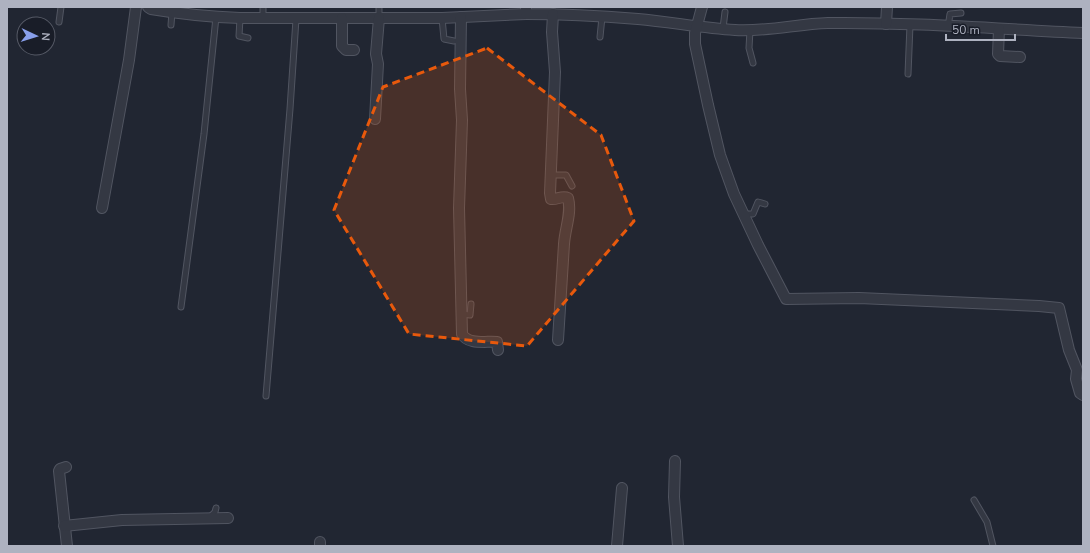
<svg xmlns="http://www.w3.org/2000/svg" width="1090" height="553" font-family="'Nunito Sans',sans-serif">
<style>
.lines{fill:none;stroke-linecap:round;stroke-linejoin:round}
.service-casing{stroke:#515561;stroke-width:7}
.minor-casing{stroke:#515561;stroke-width:12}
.service{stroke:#343843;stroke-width:5}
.minor{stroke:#343843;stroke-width:10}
.marked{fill:#e8590c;fill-opacity:0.2;stroke:#e8590c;stroke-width:3;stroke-dasharray:8 5;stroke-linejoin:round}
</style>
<rect width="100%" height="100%" fill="#212632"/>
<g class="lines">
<g class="service-casing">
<g id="service">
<polyline points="240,18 239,36 248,38"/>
<polyline points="263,18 263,7"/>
<polyline points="379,18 379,7"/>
<polyline points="442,18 444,39 454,41"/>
<polyline points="59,22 61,7"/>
<polyline points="171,25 172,12"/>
<polyline points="948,27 950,14 961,13"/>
<polyline points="723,28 725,12"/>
<polyline points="750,30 749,48 753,63"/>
<polyline points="600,37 602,17"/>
<polyline points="908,74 910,25"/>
<polyline points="550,175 566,175 572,186"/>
<polyline points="744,214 753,214 758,202 765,204"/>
<polyline points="181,307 204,134 216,17"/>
<polyline points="461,314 470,315 471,304"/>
<polyline points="266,396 290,109 296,19"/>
<polyline points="974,500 987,522 993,546"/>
<polyline points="209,518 215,512 216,508"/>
</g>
</g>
<g class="minor-casing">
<g id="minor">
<path d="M148,7L151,9C181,14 210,17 240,18H442L526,14"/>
<path d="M526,7V14C564,14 601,16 638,19C671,22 703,28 735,30C766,32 797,24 828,23C913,22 998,29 1083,33"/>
<polyline points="702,7 695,33 695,44 708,105 720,155 734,194 758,245 786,299 859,298 1039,306 1059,308 1069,350 1077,370 1076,379 1080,393 1083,395"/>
<path d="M553,14L552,32L555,72L550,193L551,199C557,200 562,195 568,198C572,213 565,228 564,244C562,276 560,308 558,340"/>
<path d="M461,17L460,89L462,120L459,208L462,334C468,345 486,341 497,342L498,350"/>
<polyline points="342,18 342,46 346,50 354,50"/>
<polyline points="886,24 887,7"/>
<polyline points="999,29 998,54 1000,56 1020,57"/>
<polyline points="375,119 378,64 376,54 379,18"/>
<polyline points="102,208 129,60 136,7"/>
<polyline points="675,461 674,497 678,546"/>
<polyline points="66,467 60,469 59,471 67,546"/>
<polyline points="64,526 122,520 228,518"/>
<polyline points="320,546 320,542"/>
<polyline points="617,546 622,488"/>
</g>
</g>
<use href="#service" class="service"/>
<use href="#minor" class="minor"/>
</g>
<path class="marked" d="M487,48L601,135L634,221L527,346L409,334L334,210L383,87Z"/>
<rect width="1090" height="553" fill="none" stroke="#aeb2c0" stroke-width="16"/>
<g transform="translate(36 36) rotate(94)"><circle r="19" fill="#191d28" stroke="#555965"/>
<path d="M0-3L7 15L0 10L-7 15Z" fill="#889feb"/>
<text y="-6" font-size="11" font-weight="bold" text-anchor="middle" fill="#aeb2c0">N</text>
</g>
<path d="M946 34v6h69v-6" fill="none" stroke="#aeb2c0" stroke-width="2"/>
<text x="952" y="34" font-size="12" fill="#aeb2c0" stroke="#191d28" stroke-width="3" paint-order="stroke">50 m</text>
</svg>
